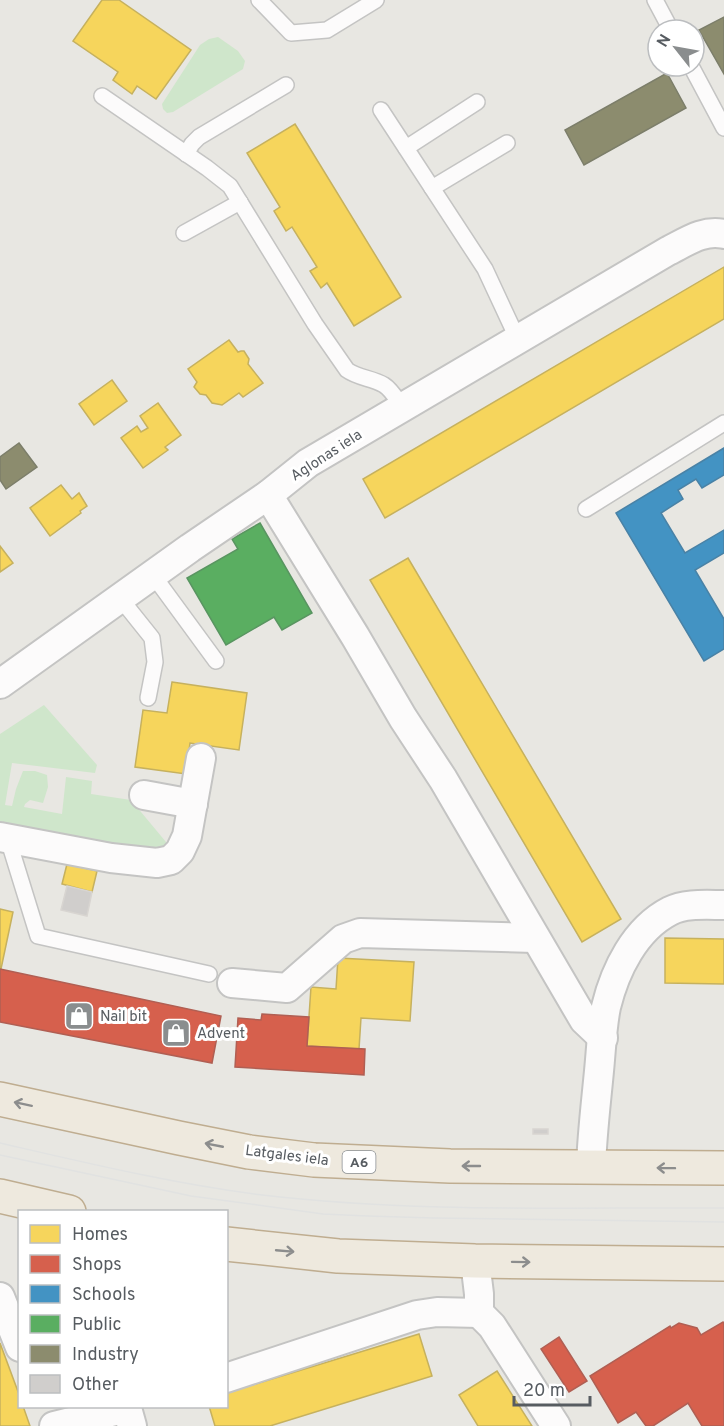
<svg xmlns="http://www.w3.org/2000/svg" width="724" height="1426" font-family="Overpass,sans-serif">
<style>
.green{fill:#cfe6cb}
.homes{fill:#f6d55c;stroke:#c6b15e;stroke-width:1.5}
.shops{fill:#d6604d;stroke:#b05f53;stroke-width:1.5}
.schools{fill:#4393c3;stroke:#4982a6;stroke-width:1.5}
.public{fill:#5aae61;stroke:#599561;stroke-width:1.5}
.industry{fill:#8c8c6e;stroke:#7c7e6a;stroke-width:1.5}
.building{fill:#d0cecc;stroke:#d8d5d1;stroke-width:1.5}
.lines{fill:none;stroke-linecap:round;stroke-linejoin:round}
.lane-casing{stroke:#c4c4c3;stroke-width:18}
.street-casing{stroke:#c4c4c3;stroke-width:32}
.highway-casing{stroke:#bfad90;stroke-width:36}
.lane{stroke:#fcfbfb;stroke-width:15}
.street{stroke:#fcfbfb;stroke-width:28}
.highway{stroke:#eee9de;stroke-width:33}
.tram{stroke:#e1e2e1;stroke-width:1.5}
.oneway{stroke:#8c8d8d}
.labels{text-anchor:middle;stroke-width:6;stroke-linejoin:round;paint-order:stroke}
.shield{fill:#fff;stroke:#898d90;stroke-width:1.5}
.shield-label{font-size:14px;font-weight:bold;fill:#575c61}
.street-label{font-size:15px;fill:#575c61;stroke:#fff}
.poi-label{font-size:15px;fill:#575c61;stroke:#fff;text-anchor:start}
</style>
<rect width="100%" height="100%" fill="#e8e7e2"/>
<g class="green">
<polygon points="218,37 238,51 245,61 243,69 173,112 167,113 163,109 162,104 200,45 209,39"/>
<polygon points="44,705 97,765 95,773 12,763 5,805 12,806 16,789 23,771 35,771 47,775 48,787 43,803 30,800 25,804 24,807 62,814 66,777 92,781 91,794 131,800 171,848 164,854 0,830 0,734"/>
</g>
<g class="homes">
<polygon points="102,0 119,0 191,50 156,99 137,86 132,94 113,80 118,72 73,41"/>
<polygon points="295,124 401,297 354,326 327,283 321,288 310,271 317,267 292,227 286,231 274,211 280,207 247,153"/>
<polygon points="724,267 724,319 385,518 363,479"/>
<polygon points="229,340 238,352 241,351 244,351 249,359 248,364 263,383 243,397 239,393 222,405 212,403 206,395 200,394 194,387 197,382 188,369"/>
<polygon points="112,380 127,401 94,425 79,404"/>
<polygon points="158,403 181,435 165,447 168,450 143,468 121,438 137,426 141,432 148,428 140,416"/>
<polygon points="61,485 72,499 79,493 87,506 80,511 81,513 50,536 30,508"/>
<polygon points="0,546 13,563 0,572"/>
<polygon points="408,558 621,919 582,942 370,580"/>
<polygon points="172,682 247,693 239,750 190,743 186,774 135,767 143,710 167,713"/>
<polygon points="67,864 97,871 92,892 62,884"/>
<polygon points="0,909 13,912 1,969 0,969"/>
<polygon points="665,938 724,939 724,984 665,983"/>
<polygon points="338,958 414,962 410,1021 361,1018 359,1049 307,1046 311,987 336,989"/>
<polygon points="419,1334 432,1376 270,1426 215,1426 209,1406 226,1406 226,1393"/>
<polygon points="0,1343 20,1397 20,1406 23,1406 30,1426 0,1426"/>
<polygon points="497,1371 532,1426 478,1426 459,1395"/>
</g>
<g class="shops">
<polygon points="0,969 221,1016 212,1063 0,1022"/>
<polygon points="262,1014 309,1017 307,1046 365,1049 364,1075 235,1067 238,1018 261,1020"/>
<polygon points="723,1322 724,1324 724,1426 702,1426 688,1403 653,1426 646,1426 636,1412 618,1423 590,1376 670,1326 671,1328 679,1323 697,1328 701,1335"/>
<polygon points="559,1337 587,1381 569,1392 541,1349"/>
</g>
<polygon class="schools" points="724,448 724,475 702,488 696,479 678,490 683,499 661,513 685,553 724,530 724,553 695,570 724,619 724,649 704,661 616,513"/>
<polygon class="public" points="260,523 312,613 282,630 274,617 226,645 187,578 238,549 232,539"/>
<g class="industry">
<polygon points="724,17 724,74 699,30"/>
<polygon points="667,73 686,108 584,165 565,130"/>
<polygon points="19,443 37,467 6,489 0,480 0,457"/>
</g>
<g class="building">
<polygon points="67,886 92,892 87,916 61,910"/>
<rect x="533" y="1129" width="15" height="5"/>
</g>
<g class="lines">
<g class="lane-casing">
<g id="lane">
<polyline points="259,0 291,33 327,30 376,0"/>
<polyline points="655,0 671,30"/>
<polyline points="691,66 724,128"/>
<path d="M102,96L207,168L230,186L315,324L347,370C358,378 372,378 384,385C392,390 397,400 403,408"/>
<polyline points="381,110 485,269 518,340"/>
<polyline points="406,148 477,102"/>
<polyline points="186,154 192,144 199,137 286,85"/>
<polyline points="432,188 507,143"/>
<polyline points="184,233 240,202"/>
<polyline points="586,509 724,423"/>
<polyline points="153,575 216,661"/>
<polyline points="120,598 152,638 155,662 148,698"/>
<polyline points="8,839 38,936 209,974"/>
</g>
</g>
<g class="street-casing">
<g id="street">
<polyline points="268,495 355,636 403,718 443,779 584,1020 603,1038"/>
<path d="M0,684L190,548L268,495L308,463L668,251C686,242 704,229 724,234"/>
<polyline points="144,795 193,804"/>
<polyline points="0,837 111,858 157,863 171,860 180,851 187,836 201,758"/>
<polyline points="232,983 287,988 343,939 360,933 535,938"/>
<path d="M591,1167C592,1135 596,1103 599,1071C601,1051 602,1026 606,1007C615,970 635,929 670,911C685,903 707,905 724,905"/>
<polyline points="475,1261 479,1294 479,1313 492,1326 556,1426"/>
<polyline points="0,1297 20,1347"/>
<polyline points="226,1378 417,1315 437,1312 479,1313"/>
<polyline points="54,1426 127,1408 132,1426"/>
</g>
</g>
<g class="highway-casing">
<g id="highway">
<polyline points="0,1099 179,1138 249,1152 314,1160 450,1166 724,1168"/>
<polyline points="0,1196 69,1212"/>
<polyline points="226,1244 338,1256 475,1261 724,1264"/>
</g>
</g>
<use href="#lane" class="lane"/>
<use href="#street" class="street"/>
<use href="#highway" class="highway"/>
<g class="tram">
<path d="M0,1143C87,1163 174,1184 262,1195C415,1213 570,1207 724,1208"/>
<polyline points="0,1155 191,1196 323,1214 367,1216 434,1218 724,1222"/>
</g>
</g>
<defs><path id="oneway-shaft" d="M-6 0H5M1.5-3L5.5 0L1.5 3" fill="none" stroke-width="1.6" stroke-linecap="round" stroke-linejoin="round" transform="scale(1.5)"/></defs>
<g class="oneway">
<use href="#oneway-shaft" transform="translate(23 1104) rotate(-168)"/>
<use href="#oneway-shaft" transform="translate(214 1145) rotate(-169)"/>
<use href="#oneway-shaft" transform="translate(471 1166) rotate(-180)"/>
<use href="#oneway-shaft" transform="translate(666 1168) rotate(-179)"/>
<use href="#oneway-shaft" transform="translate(285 1251) rotate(5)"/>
<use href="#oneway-shaft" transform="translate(521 1262) rotate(1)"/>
</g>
<defs>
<g id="shop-square" transform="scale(1.5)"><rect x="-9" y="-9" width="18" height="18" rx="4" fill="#8a8d8e" stroke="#fff"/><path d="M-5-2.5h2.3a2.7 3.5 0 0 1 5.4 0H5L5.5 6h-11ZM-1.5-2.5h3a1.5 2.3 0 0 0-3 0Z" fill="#fff"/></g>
</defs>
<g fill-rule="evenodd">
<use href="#shop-square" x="79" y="1016"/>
<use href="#shop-square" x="176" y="1033"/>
</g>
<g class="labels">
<rect class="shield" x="342.5" y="1151" width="33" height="22" rx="4.5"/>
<g class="shield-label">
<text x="359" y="1167">A6</text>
</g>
<g class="street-label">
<text transform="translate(326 455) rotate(-33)" y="5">Aglonas iela</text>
<text transform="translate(287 1155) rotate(7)" y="5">Latgales iela</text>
</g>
<g class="poi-label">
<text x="100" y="1021">Nail bit</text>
<text x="197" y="1038">Advent</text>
</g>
</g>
<rect x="18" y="1210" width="210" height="198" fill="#ffffff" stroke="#bcbec0" stroke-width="1.5"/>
<rect x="30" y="1225" width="30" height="18" fill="#f6d55c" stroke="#bcbec0" stroke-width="1.5"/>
<text x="72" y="1240" font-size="18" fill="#575c61">Homes</text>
<rect x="30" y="1255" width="30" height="18" fill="#d6604d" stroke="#bcbec0" stroke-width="1.5"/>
<text x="72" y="1270" font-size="18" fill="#575c61">Shops</text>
<rect x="30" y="1285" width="30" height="18" fill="#4393c3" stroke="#bcbec0" stroke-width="1.5"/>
<text x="72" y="1300" font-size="18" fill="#575c61">Schools</text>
<rect x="30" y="1315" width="30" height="18" fill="#5aae61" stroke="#bcbec0" stroke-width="1.5"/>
<text x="72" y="1330" font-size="18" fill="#575c61">Public</text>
<rect x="30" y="1345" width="30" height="18" fill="#8c8c6e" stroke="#bcbec0" stroke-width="1.5"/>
<text x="72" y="1360" font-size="18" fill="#575c61">Industry</text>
<rect x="30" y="1375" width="30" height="18" fill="#d0cecc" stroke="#bcbec0" stroke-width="1.5"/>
<text x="72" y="1390" font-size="18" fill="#575c61">Other</text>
<g transform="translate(676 48) rotate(301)"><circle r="28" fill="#ffffff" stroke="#bcbec0" stroke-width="1.5"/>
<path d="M0-4.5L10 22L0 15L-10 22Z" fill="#8a8d8e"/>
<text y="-9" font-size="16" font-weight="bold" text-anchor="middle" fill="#575c61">N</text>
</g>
<path d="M514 1396v9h76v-9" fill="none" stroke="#575c61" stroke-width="3"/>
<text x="523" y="1396" font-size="18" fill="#575c61" stroke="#ffffff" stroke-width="4.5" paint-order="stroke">20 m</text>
</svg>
